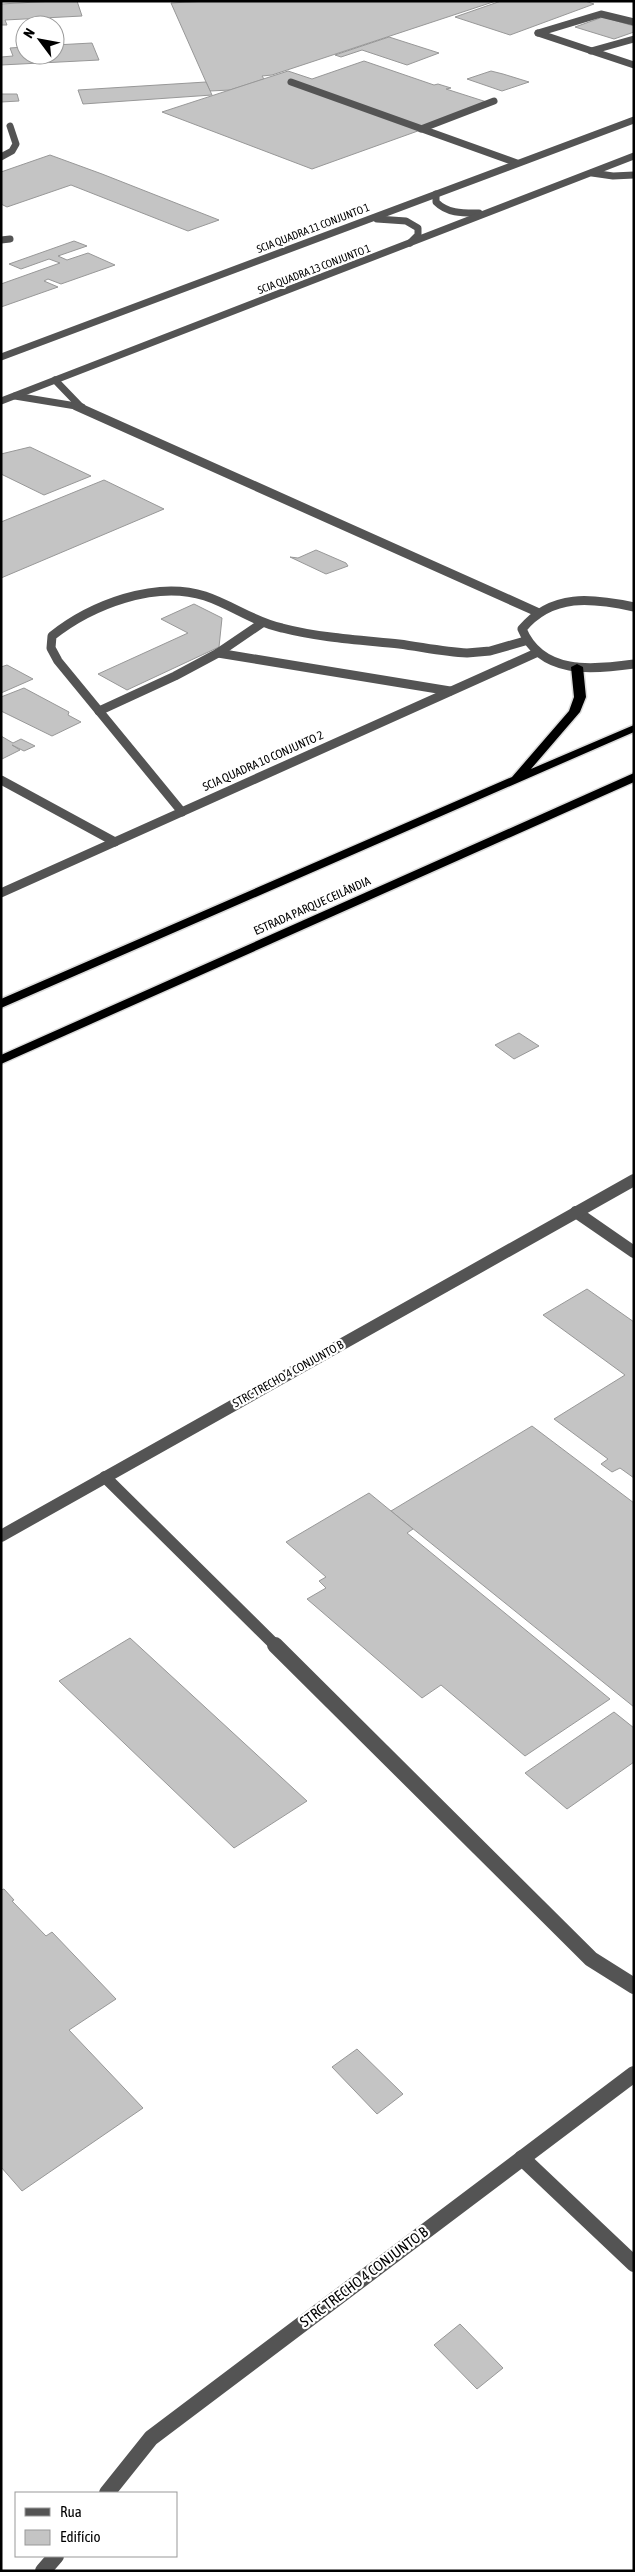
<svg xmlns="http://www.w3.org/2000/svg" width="635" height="2572" font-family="'Asap Condensed',sans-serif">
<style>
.building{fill:#c4c4c4;stroke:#989898}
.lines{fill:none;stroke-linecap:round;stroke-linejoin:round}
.highway-casing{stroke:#dbdbdb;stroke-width:3}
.minor-far3{stroke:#545454;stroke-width:7}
.minor-far2{stroke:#545454;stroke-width:9}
.minor-far1{stroke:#545454;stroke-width:12}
.minor{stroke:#545454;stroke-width:16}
.highway{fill:#000;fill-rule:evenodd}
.labels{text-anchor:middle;stroke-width:4.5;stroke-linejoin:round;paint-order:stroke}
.far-street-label{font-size:11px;fill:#000;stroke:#fff}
.street-label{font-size:12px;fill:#000;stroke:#fff}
.near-street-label{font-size:15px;fill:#000;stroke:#fff}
</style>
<rect width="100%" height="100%" fill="#fff"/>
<g class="building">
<polygon points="54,1 77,1 82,16 5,20 7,25 1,25 1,4"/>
<polygon points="207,1 496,1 272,75 262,76 264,79 230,90 210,91 171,3"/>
<polygon points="501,1 585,1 594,4 510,35 455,17"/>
<polygon points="603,17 634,26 634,32 614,39 575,27"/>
<polygon points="389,37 439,53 407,65 362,50 341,57 335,55"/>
<polygon points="92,43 99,60 1,65 1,57 13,56 10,48 25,47 25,55 55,55 55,45"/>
<polygon points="364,61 434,85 438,84 451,88 446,89 493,104 312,169 162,112 288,71 312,79"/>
<polygon points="491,71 503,74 529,82 502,91 467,79"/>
<polygon points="206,82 212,95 83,104 78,90"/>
<polygon points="1,94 17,94 19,101 1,102"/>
<polygon points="50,155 102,174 219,220 188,231 71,185 7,207 1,204 1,172"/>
<polygon points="74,241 87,246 58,256 67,260 88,253 115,265 61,284 48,279 44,281 58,287 1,307 1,284 60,263 49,259 21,269 9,264"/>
<polygon points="30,447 91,476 44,495 1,474 1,454"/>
<polygon points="104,480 164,509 1,578 1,522"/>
<polygon points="316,550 346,563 348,566 326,574 290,557 298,558"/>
<polygon points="194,604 222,618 219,647 127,690 98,674 188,633 161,619"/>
<polygon points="7,665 33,679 1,693 1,667"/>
<polygon points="24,688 69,712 68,715 81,722 52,736 1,711 1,697"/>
<polygon points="1,736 13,743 21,739 35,746 24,751 12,745 20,750 2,759"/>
<polygon points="519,1033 539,1046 514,1059 495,1045"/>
<polygon points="587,1289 634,1322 634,1478 620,1468 612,1472 601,1464 608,1459 554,1419 625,1375 543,1315"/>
<polygon points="532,1426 634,1503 634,1707 391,1511"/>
<polygon points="369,1493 413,1529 407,1533 610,1699 525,1756 441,1685 422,1698 307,1599 326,1588 319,1581 326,1577 286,1542"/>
<polygon points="130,1638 307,1801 234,1848 59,1681"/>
<polygon points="614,1712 634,1728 634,1762 567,1809 525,1773"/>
<polygon points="4,1889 14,1900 12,1901 46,1936 52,1932 116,1999 69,2030 143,2108 22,2191 1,2167 1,1890"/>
<polygon points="357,2049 403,2094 377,2114 332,2067"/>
<polygon points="460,2324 503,2368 477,2389 434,2345"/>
</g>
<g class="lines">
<g class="highway-casing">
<g id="highway">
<polygon points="577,664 583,667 586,697 580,712 531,769 634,725 634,732 1,1008 1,999 512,777 569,711 574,697 571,667"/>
<polygon points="634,773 634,782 1,1064 1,1055"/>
</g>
</g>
<g class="minor-far3">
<polyline points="538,33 634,65"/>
<polyline points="538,33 601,14 634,22"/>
<polyline points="591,51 634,39"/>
<polyline points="291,82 517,163"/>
<polyline points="421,129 494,101"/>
<polyline points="1,157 12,151 16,144 10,126"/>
<polyline points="592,173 613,176 634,175"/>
<path d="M436,194V202C448,214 464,213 479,213"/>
<polyline points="377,219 406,221 418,228 418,235 410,243"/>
<polyline points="1,240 10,239"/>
<polyline points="1,357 634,120"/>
<polyline points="55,380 81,407"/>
<polyline points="15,396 82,407"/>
<polyline points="1,401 634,156"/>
</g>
<g class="minor-far2">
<polyline points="76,406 537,612"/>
<path d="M634,607C592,598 552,593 522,629C541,675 592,670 634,664"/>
<polyline points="218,653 450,691"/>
<polyline points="99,711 175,676 218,653 262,623"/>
<polyline points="1,780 115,842"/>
<path d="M182,812L58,661L51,648L52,636C91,605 155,580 205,596C232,605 254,622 282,628C321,638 360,640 399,644C422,647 444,652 467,653L490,651L525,641"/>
<polyline points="1,893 536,653"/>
</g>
<g class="minor-far1">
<polyline points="576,1212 634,1252"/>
<polyline points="105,1477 276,1646"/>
<polyline points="1,1536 634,1180"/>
</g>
<g class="minor">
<polyline points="275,1645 591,1959 634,1986"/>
<polyline points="522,2158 634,2264"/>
<polyline points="107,2493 151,2438 634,2074"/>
<polyline points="43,2571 56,2556"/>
</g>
<use href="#highway" class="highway"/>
</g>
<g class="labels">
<g class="far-street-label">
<text transform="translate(313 228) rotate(-21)" y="4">SCIA QUADRA 11 CONJUNTO 1</text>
<text transform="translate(314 269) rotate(-21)" y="4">SCIA QUADRA 13 CONJUNTO 1</text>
</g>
<g class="street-label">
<text transform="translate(263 761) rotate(-24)" y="4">SCIA QUADRA 10 CONJUNTO 2</text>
<text transform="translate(312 906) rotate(-24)" y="4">ESTRADA PARQUE CEILÂNDIA</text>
<text transform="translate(288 1374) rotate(-29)" y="4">STRC TRECHO 4 CONJUNTO B</text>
</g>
<g class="near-street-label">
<text transform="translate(364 2277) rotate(-37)" y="5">STRC TRECHO 4 CONJUNTO B</text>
</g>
</g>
<rect width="635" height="2572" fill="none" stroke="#000000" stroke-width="5"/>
<rect x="15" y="2492" width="162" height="65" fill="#ffffff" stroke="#999999"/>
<rect x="25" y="2508" width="25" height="8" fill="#545454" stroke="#999999"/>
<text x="60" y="2517" font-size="15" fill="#000000">Rua</text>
<rect x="25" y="2530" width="25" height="15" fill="#c4c4c4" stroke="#999999"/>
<text x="60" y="2542" font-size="15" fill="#000000">Edifício</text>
<g transform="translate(40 40) rotate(302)"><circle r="24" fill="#ffffff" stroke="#999999"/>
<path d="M0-4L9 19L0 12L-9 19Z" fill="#000000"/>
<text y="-8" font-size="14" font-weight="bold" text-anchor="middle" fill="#000000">N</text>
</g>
</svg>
